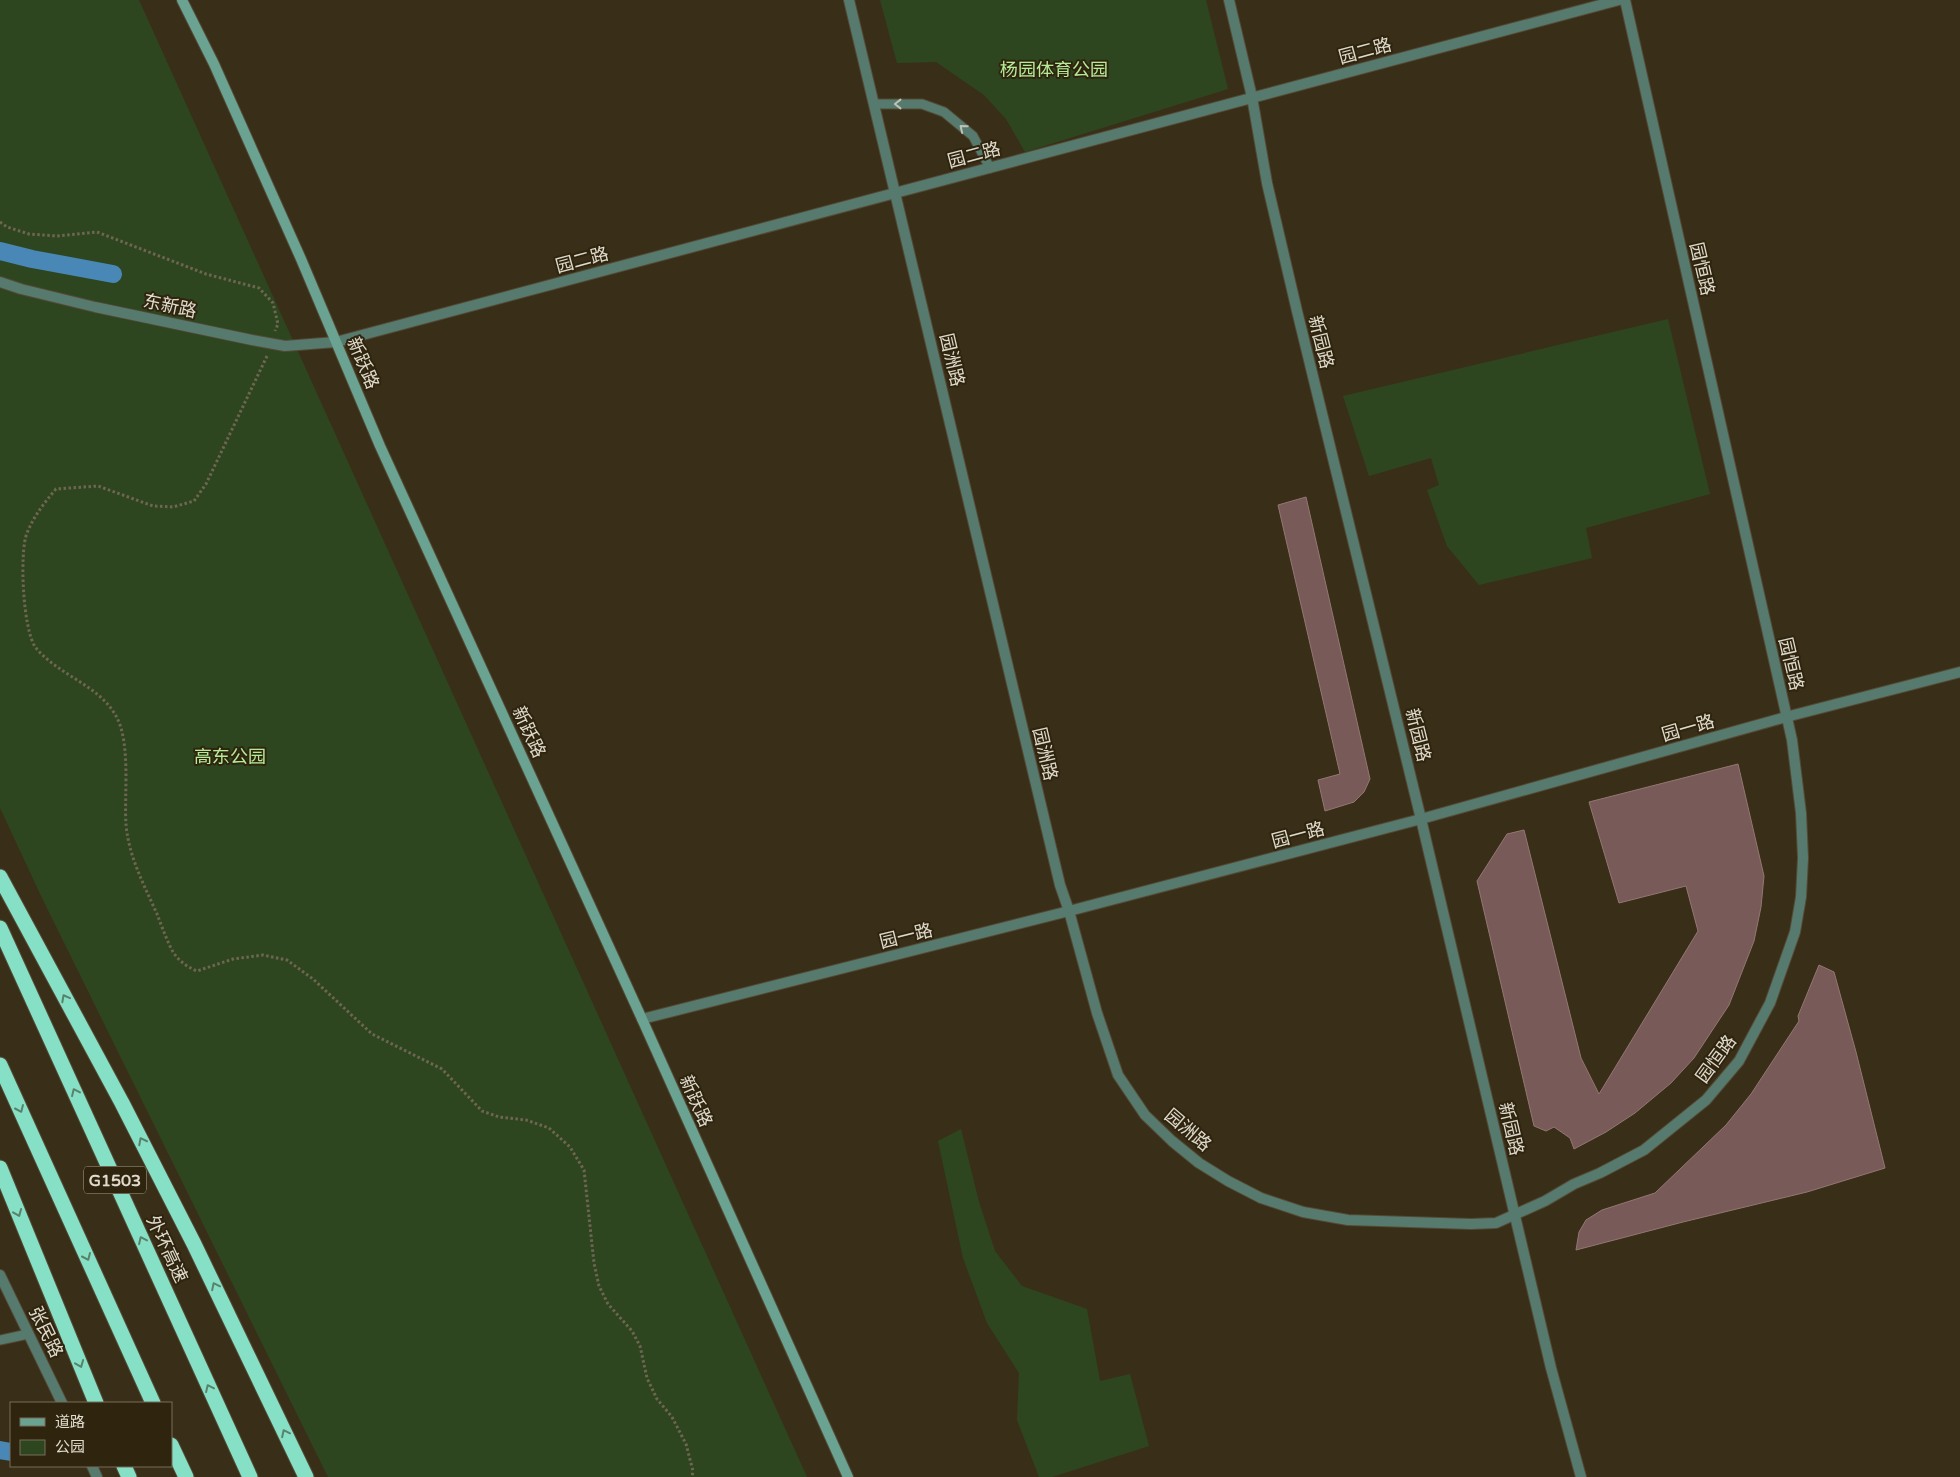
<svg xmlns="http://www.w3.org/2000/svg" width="1960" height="1477" font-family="'Varela Round','Noto Sans SC',sans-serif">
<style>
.green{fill:#2e4620}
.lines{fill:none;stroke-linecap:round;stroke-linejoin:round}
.canal{stroke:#4988b6;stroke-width:18}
.building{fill:#785b58;stroke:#947672}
.lane-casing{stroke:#544a35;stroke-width:11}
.street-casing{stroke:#544a35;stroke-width:12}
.secondary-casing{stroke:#544a35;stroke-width:12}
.highway-casing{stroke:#544a35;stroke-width:17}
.path{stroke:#6f6652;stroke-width:3;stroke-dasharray:2.5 2.5;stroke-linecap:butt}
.lane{stroke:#577a6f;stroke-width:9}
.street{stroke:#577a6f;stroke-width:10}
.secondary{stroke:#6ba392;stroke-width:10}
.highway{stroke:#85e0c5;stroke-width:15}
.oneway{stroke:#bec2b5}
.oneway2{stroke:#5a826a}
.labels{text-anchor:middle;stroke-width:4;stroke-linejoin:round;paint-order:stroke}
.shield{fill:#2f250f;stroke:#aba493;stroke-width:1}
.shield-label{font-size:16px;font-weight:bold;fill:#e0dacc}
.street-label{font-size:18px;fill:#e0dacc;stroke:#2f250f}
.park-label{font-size:18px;fill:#b4eb97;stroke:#2f250f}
</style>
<rect width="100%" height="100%" fill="#392f18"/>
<g class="green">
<polygon points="0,0 139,0 807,1477 328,1477 43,900 0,808"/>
<polygon points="880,0 1206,0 1228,89 1025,152 1006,119 984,95 936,62 897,63"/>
<polygon points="1668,319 1710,494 1586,528 1592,558 1479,585 1447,546 1427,490 1439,485 1431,458 1369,476 1343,396"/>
<polygon points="961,1129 979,1202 995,1251 1022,1286 1087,1309 1100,1381 1130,1374 1149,1446 1052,1477 1039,1477 1017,1420 1019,1373 987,1323 963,1258 938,1141"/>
</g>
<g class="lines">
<g class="canal">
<polyline points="0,251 32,259 113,274"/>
<polyline points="0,1450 11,1452"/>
</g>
</g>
<g class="building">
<polygon points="1306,497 1370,779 1364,792 1354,802 1325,811 1318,780 1340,774 1278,505"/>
<polygon points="1738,764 1764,876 1761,907 1754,941 1729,1005 1694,1058 1671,1083 1635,1113 1606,1132 1574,1149 1570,1138 1554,1127 1546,1131 1534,1126 1477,881 1507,834 1524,830 1581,1058 1599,1094 1698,931 1686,886 1619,903 1589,802"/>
<polygon points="1819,965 1834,972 1856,1052 1885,1168 1807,1192 1683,1222 1576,1250 1579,1232 1586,1220 1602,1210 1655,1193 1726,1125 1751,1094 1799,1021 1798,1016"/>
</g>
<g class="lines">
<g class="lane-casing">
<g id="lane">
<polyline points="874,104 922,104 944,112 973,136 990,168"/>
<polyline points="0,1340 28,1334"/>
</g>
</g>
<g class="street-casing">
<g id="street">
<polyline points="849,0 1060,885 1069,911 1097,1013 1118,1075 1145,1115 1172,1141 1199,1163 1228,1181 1261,1198 1303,1212 1348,1220 1471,1224 1496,1223 1545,1201 1574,1184 1600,1173 1644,1150 1706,1100 1739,1061 1770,1003 1795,932 1801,897 1803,858 1801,813 1792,740 1625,0"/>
<polyline points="1229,0 1252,97 1267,183 1297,311 1421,819 1551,1368 1581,1477"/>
<polyline points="0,282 21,289 95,307 252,340 285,346 336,342 1619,0"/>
<polyline points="642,1019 1069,911 1421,819 1786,717 1960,672"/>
<polyline points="0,1275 62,1403"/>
<polyline points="92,1466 97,1477"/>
</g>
</g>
<g class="secondary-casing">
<polyline id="secondary" points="182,0 214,64 301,259 380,446 642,1019 848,1477"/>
</g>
<g class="highway-casing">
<g id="highway">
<polyline points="0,877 122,1103 194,1244 306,1477"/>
<polyline points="0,928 250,1477"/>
<polyline points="0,1065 153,1403"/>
<polyline points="0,1168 96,1403"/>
<polyline points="171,1445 186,1477"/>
<polyline points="124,1466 129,1477"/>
</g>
</g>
<g class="path">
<polyline points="0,222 7,227 29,234 57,236 97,232 206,274 259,288 273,303 278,324 275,331"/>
<path d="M267,356L206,484L194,501L173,507L153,506L98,486L56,489C44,503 34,516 27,533C19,552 23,632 36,648C58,675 99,685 116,716C131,742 124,795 126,825C129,857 144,885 157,914C162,927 167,941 173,952C179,961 187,967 197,971L233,959L263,955L287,960L313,979L372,1034L442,1069L482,1111L499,1117L526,1120L549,1128L570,1147L584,1170L594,1263L599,1286L608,1304L632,1331L640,1346L647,1378L657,1399L672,1417L686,1444L693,1471L692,1477"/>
</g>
<use href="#lane" class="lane"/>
<use href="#street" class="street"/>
<use href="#secondary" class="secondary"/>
<use href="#highway" class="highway"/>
</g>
<defs><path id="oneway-chevron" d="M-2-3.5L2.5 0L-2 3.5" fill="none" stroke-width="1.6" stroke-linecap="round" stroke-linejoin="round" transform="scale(1.25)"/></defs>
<g class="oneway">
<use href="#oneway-chevron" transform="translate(898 104) rotate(180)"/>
<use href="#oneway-chevron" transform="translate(963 128) rotate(-141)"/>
</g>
<g class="oneway2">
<use href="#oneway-chevron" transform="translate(65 998) rotate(-118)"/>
<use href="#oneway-chevron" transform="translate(75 1092) rotate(-115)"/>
<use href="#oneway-chevron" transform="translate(20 1109) rotate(66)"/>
<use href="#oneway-chevron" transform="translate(142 1141) rotate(-117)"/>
<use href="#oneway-chevron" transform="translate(18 1213) rotate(68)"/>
<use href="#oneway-chevron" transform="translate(142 1240) rotate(-115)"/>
<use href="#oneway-chevron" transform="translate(87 1257) rotate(66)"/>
<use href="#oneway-chevron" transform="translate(215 1286) rotate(-116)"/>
<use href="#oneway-chevron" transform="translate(80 1364) rotate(68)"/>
<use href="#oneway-chevron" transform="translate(209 1388) rotate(-115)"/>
<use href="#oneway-chevron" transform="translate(285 1433) rotate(-116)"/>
</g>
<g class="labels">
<rect class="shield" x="84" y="1166.5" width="62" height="27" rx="4"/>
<g class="shield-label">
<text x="115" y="1186">G1503</text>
</g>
<g class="street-label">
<text transform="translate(1365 51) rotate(-15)" y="6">园二路</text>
<text transform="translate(974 155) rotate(-15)" y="6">园二路</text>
<text transform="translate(582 260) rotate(-15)" y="6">园二路</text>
<text transform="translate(1702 269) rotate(77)" y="6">园恒路</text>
<text transform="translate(170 306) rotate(12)" y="6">东新路</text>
<text transform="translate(1321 342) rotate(76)" y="6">新园路</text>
<text transform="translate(952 360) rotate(77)" y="6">园洲路</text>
<text transform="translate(363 363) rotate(67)" y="6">新跃路</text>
<text transform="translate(1791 664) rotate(77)" y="6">园恒路</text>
<text transform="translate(1688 728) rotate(-16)" y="6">园一路</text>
<text transform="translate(529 732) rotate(65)" y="6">新跃路</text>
<text transform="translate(1418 735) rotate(76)" y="6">新园路</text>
<text transform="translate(1045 754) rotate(77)" y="6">园洲路</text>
<text transform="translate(1298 835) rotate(-15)" y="6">园一路</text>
<text transform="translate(906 936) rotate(-14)" y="6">园一路</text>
<text transform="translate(1716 1059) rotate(-54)" y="6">园恒路</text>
<text transform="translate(696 1101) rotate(66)" y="6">新跃路</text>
<text transform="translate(1511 1129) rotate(77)" y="6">新园路</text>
<text transform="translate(1188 1130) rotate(40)" y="6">园洲路</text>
<text transform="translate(167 1249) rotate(65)" y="6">外环高速</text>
<text transform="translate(46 1332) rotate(64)" y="6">张民路</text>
</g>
<g class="park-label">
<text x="1054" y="76">杨园体育公园</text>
<text x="230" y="763">高东公园</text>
</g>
</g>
<rect x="10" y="1402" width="162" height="65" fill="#2f250f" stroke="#766d5b"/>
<rect x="20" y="1418" width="25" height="8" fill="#6ba392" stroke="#766d5b"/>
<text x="55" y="1427" font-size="15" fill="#e0dacc">道路</text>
<rect x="20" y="1440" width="25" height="15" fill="#2e4620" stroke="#766d5b"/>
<text x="55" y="1452" font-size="15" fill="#e0dacc">公园</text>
</svg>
